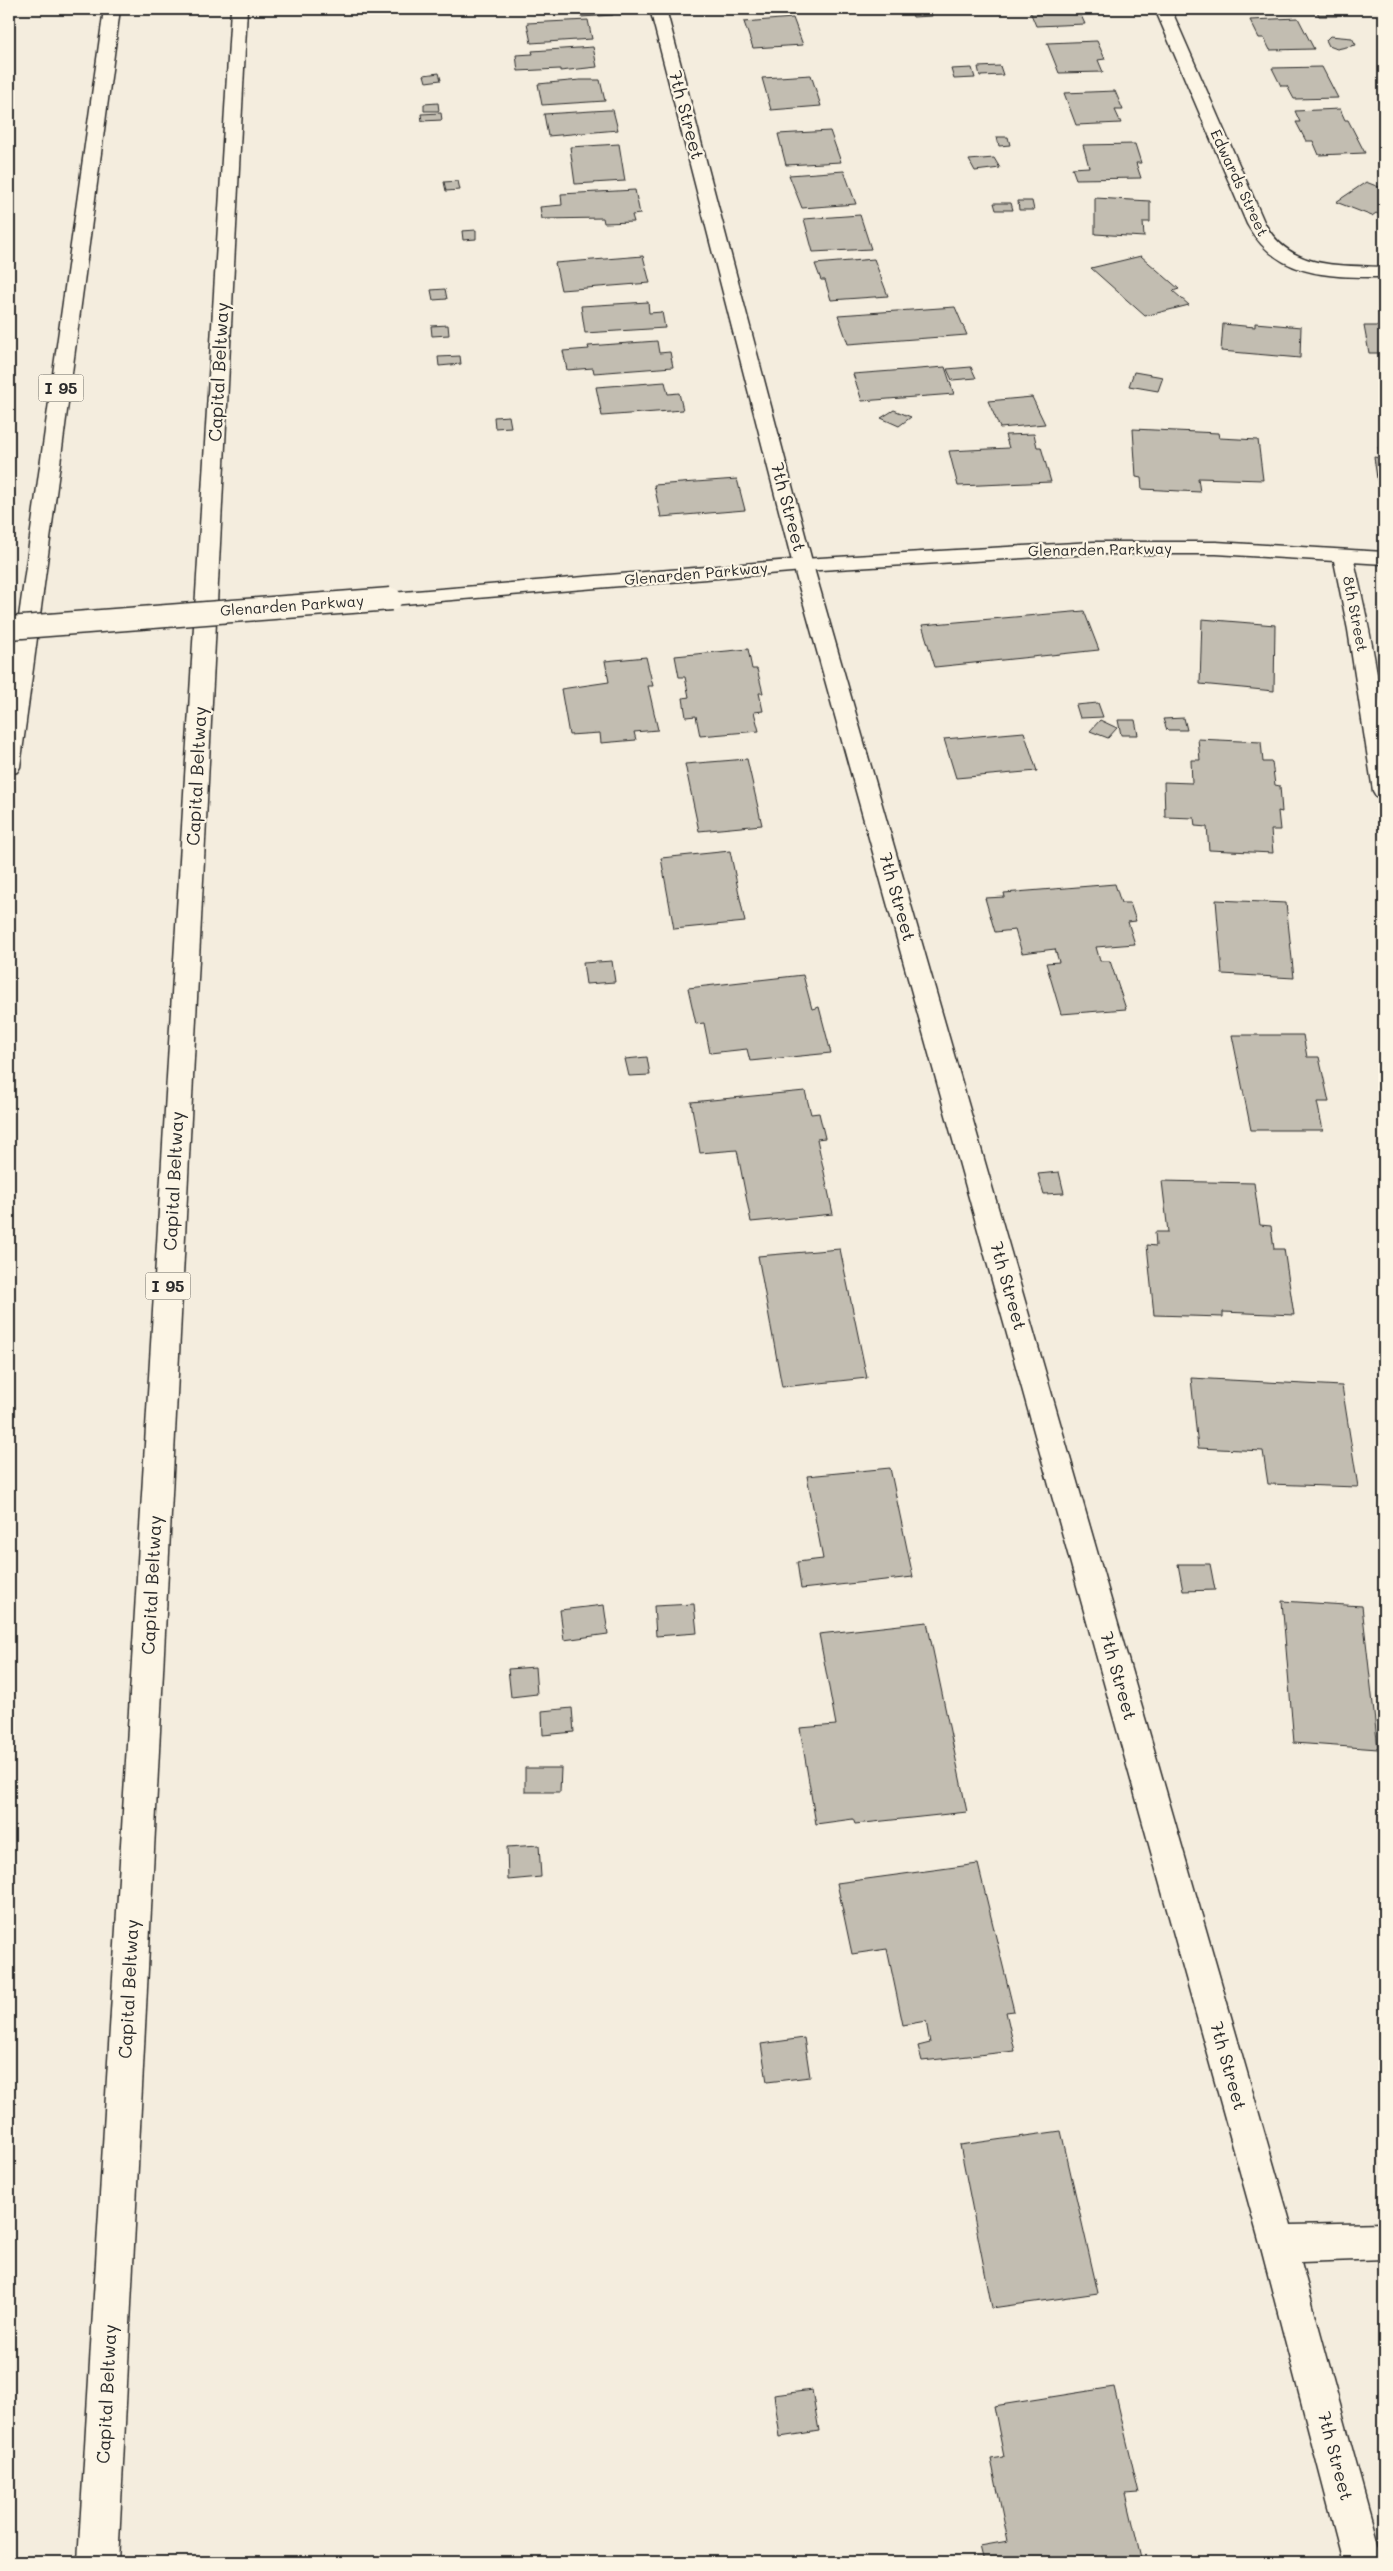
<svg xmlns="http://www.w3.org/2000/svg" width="1393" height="2571" font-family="Mali,sans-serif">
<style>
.building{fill:#c2bdb1;stroke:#2b2b2b}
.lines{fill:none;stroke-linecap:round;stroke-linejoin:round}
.minor-casing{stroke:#2b2b2b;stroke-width:3}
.tertiary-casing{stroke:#2b2b2b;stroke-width:3}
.motorway-casing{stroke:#2b2b2b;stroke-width:3}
.minor{fill:#fcf5e5;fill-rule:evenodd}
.tertiary{fill:#fcf5e5;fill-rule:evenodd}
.motorway{fill:#fcf5e5;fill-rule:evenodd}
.tertiary-bridge-casing{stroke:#2b2b2b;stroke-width:25;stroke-linecap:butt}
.tertiary-bridge{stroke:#fcf5e5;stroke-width:22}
.labels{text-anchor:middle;stroke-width:4.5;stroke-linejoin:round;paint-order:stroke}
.far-street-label{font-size:15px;fill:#2b2b2b;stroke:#fcf5e5}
.shield{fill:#fcf5e5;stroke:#6a6863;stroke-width:1}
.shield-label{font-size:16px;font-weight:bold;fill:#2b2b2b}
.street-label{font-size:18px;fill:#2b2b2b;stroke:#fcf5e5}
</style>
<rect width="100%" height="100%" fill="#f4edde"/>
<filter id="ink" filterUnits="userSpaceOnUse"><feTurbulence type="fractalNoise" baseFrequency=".02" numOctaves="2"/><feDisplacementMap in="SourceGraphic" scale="10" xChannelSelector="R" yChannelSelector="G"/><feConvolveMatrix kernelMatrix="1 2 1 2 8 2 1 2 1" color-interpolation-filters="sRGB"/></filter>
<g filter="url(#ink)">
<g class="building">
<polygon points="553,9 576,9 577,14 555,15"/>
<polygon points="612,9 613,15 581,17 580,10"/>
<polygon points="930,9 932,16 913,17 911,10"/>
<polygon points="1029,9 1078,9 1085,24 1036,26"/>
<polygon points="1316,9 1334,9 1337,16 1319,16"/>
<polygon points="793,18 803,45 753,48 744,22"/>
<polygon points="1298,18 1314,49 1270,50 1264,38 1259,38 1250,20"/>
<polygon points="588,20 592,39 531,43 527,23"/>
<polygon points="1330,36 1352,38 1356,45 1337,49 1329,46 1326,40"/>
<polygon points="1097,41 1105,59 1098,60 1103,72 1059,73 1047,43"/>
<polygon points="593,47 597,67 560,71 560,69 518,71 516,55 533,54 532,51"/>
<polygon points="1000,66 1003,75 980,76 978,67"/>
<polygon points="1322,67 1338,98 1294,99 1287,86 1281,86 1272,68"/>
<polygon points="972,68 975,78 954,79 951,69"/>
<polygon points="439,73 441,80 426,82 424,75"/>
<polygon points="811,75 821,106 771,110 762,78"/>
<polygon points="580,80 600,80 605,101 542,105 538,84"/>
<polygon points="1115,91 1123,110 1115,110 1121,123 1076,125 1064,93"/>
<polygon points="438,103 439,111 424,111 424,104"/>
<polygon points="1340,109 1345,120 1348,120 1365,153 1319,155 1313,141 1306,141 1296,122 1300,122 1295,111"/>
<polygon points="608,110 613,110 618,130 548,136 544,114"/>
<polygon points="441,113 442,120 422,121 421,114"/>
<polygon points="830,131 841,162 786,165 778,134"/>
<polygon points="997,137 1008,137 1010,145 999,146"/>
<polygon points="619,144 625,181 575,184 570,147"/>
<polygon points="1135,144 1141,163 1136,163 1141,178 1076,179 1072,168 1089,167 1083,145"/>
<polygon points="994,158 1000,168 975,171 969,160"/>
<polygon points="844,171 856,204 802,208 789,175"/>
<polygon points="458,181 460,190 446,191 444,182"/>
<polygon points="1366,182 1384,189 1384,217 1376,213 1372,216 1336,202"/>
<polygon points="635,190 640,214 632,215 634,222 604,223 603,218 542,219 540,207 562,205 561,194"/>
<polygon points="1095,198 1150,201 1150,222 1143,222 1144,237 1095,234"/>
<polygon points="1018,201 1032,201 1034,210 1019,210"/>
<polygon points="994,203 1011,203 1013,210 996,210"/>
<polygon points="860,215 871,249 813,252 804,219"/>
<polygon points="476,230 476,239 463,240 462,231"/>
<polygon points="643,256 650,283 561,290 555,263"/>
<polygon points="1141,256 1179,289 1173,291 1189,305 1145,316 1091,268"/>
<polygon points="874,259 888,296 831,300 825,280 821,280 815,264"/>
<polygon points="445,289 447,299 433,300 431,290"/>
<polygon points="648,302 649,313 662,312 665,328 585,333 581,306"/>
<polygon points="955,307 967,335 848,344 838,315"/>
<polygon points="1255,323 1301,327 1300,358 1221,351 1223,324 1255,327"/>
<polygon points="448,325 449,335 432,336 431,326"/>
<polygon points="1364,326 1384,326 1384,353 1369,353"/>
<polygon points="657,341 659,353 670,352 673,367 594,373 593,368 567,370 563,351 589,349 588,346"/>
<polygon points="460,356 461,364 439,366 438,357"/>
<polygon points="945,367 954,394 862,401 853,374"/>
<polygon points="971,367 976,378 952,380 947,369"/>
<polygon points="1134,372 1163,377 1158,391 1129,386"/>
<polygon points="665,382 668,394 679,393 683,410 602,416 596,387"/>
<polygon points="1032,397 1045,424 1000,428 988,401"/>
<polygon points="894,410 911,417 899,426 881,418"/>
<polygon points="509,416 511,427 495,428 494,417"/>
<polygon points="1133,429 1218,433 1219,438 1258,440 1263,480 1198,478 1200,492 1142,489 1141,478 1136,477"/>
<polygon points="1034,434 1037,447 1041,447 1051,482 958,486 949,451 1009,448 1005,435"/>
<polygon points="1378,447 1384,448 1384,493 1379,493 1374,457 1380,458"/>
<polygon points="737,479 745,510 661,517 654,485"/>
<polygon points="1084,611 1099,650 935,667 922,625"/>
<polygon points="1202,619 1275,625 1274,691 1200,684"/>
<polygon points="748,649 752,669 757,669 763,693 759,693 763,711 754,712 759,731 700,736 696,716 686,717 683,698 689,697 685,677 679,677 675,656"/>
<polygon points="646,657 653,686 648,686 658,730 634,732 636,740 601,743 600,733 569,735 561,689 609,682 605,661"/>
<polygon points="1098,703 1103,717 1080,718 1076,705"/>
<polygon points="1184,718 1187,730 1167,730 1163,719"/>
<polygon points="1100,720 1117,728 1108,738 1090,731"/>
<polygon points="1118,720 1135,720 1138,735 1121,735"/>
<polygon points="1024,732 1037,771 956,778 944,739"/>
<polygon points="1198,739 1261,742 1263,762 1272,762 1275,785 1280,786 1282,812 1278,811 1280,830 1271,830 1273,853 1209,850 1207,827 1195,826 1194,818 1165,817 1164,782 1192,783 1191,760 1200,760"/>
<polygon points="747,759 762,825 699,831 685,764"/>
<polygon points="730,851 745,922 674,929 661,858"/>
<polygon points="1115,884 1121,903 1130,903 1136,921 1128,922 1135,944 1096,947 1100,961 1110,961 1126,1009 1061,1014 1046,963 1059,962 1055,949 1022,953 1015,930 995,932 985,898 1005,897 1004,893"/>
<polygon points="1216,900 1286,903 1294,978 1222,974"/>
<polygon points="612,961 615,982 586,984 583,963"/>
<polygon points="803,975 812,1009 819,1007 831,1053 750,1061 747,1049 710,1053 704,1023 696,1024 688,988"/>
<polygon points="1232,1035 1303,1035 1307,1057 1319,1057 1329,1102 1317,1102 1323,1130 1251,1130"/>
<polygon points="647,1057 650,1075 629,1076 625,1059"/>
<polygon points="805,1091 811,1114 819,1113 825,1138 817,1139 833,1214 751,1222 737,1150 700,1153 691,1102"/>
<polygon points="1059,1172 1064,1193 1044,1194 1038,1174"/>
<polygon points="1162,1181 1254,1183 1260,1225 1271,1226 1274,1249 1284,1249 1294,1315 1223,1312 1223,1317 1154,1315 1147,1245 1156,1246 1155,1232 1168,1232"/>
<polygon points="840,1249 867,1378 782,1387 758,1256"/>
<polygon points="1191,1378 1342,1386 1358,1487 1268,1484 1263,1451 1198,1448"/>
<polygon points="890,1468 913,1577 801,1589 797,1562 823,1559 807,1476"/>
<polygon points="1178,1564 1210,1564 1215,1590 1183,1591"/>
<polygon points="1282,1601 1362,1606 1378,1749 1294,1743"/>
<polygon points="694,1604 697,1633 656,1636 654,1606"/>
<polygon points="604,1605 608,1634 564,1640 560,1610"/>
<polygon points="927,1622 967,1812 855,1824 853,1819 816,1824 800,1728 836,1725 819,1634"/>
<polygon points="535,1667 537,1694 511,1697 508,1669"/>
<polygon points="572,1708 574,1732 543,1735 542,1711"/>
<polygon points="525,1768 561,1768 560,1792 525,1792"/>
<polygon points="539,1845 541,1877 508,1880 507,1847"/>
<polygon points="978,1864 1014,2011 1006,2012 1015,2051 922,2061 918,2046 930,2043 926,2021 903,2025 887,1949 852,1954 837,1883"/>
<polygon points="804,2038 810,2077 767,2082 761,2044"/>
<polygon points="1061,2131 1098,2293 992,2308 960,2145"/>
<polygon points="1114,2387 1139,2493 1126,2494 1142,2562 984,2562 980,2546 1008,2541 991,2459 1004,2457 994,2406"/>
<polygon points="812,2390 819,2431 780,2437 774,2395"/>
</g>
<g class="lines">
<g class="minor-casing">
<g id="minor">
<polygon points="650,9 666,9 813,565 1291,2225 1384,2223 1384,2259 1301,2262 1383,2562 1343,2562 1260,2244 793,565"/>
<path d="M1155,9H1171L1265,224C1291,270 1338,265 1384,267V277C1328,277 1277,278 1247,224Z"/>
<path d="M1343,550L1350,552L1353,556C1371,636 1390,717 1384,798L1376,796L1373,791L1348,630L1333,556L1336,552Z"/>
</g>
</g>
<g class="tertiary-casing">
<polygon id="tertiary" points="1093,542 1216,542 1384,552 1384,564 1216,554 1093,554 803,571 391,605 384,603 380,599 384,595 391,593 803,559"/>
</g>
<g class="motorway-casing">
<g id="motorway">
<polygon points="104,9 120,9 20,767 17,772 9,774 9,688"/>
<polygon points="231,9 247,9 118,2562 78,2562"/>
</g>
</g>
<use href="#minor" class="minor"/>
<use href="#tertiary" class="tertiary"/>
<use href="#motorway" class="motorway"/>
<g class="tertiary-bridge-casing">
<polyline id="tertiary-bridge" points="9,628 391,599"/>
</g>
<use href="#tertiary-bridge" class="tertiary-bridge"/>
</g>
</g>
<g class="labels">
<g class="far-street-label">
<text transform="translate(1239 183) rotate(65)" y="5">Edwards Street</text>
<text transform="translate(1100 550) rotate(-1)" y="5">Glenarden Parkway</text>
<text transform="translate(696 574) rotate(-5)" y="5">Glenarden Parkway</text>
<text transform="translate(292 606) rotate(-4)" y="5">Glenarden Parkway</text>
<text transform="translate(1355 614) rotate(79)" y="5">8th Street</text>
</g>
<g class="shield">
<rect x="38.5" y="374.5" width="45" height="27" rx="4"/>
<rect x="145.5" y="1272.5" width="45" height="27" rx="4"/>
</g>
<g class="shield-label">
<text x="61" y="394">I 95</text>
<text x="168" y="1292">I 95</text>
</g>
<g class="street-label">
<text transform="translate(686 115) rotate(75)" y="6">7th Street</text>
<text transform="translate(219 372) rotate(-87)" y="6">Capital Beltway</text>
<text transform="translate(788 507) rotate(75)" y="6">7th Street</text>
<text transform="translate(197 776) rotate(-87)" y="6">Capital Beltway</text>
<text transform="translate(897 897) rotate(74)" y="6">7th Street</text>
<text transform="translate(174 1181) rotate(-87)" y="6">Capital Beltway</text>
<text transform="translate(1008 1286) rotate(74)" y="6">7th Street</text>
<text transform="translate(152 1585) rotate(-87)" y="6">Capital Beltway</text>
<text transform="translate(1118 1676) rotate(74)" y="6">7th Street</text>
<text transform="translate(129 1989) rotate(-87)" y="6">Capital Beltway</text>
<text transform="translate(1228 2066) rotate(74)" y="6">7th Street</text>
<text transform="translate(107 2394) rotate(-87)" y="6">Capital Beltway</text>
<text transform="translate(1335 2456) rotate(75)" y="6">7th Street</text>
</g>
</g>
<rect width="1393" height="2571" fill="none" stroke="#fcf5e5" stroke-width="30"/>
<rect x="15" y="15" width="1363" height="2541" fill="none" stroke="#2b2b2b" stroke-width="2" filter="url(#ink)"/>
</svg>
